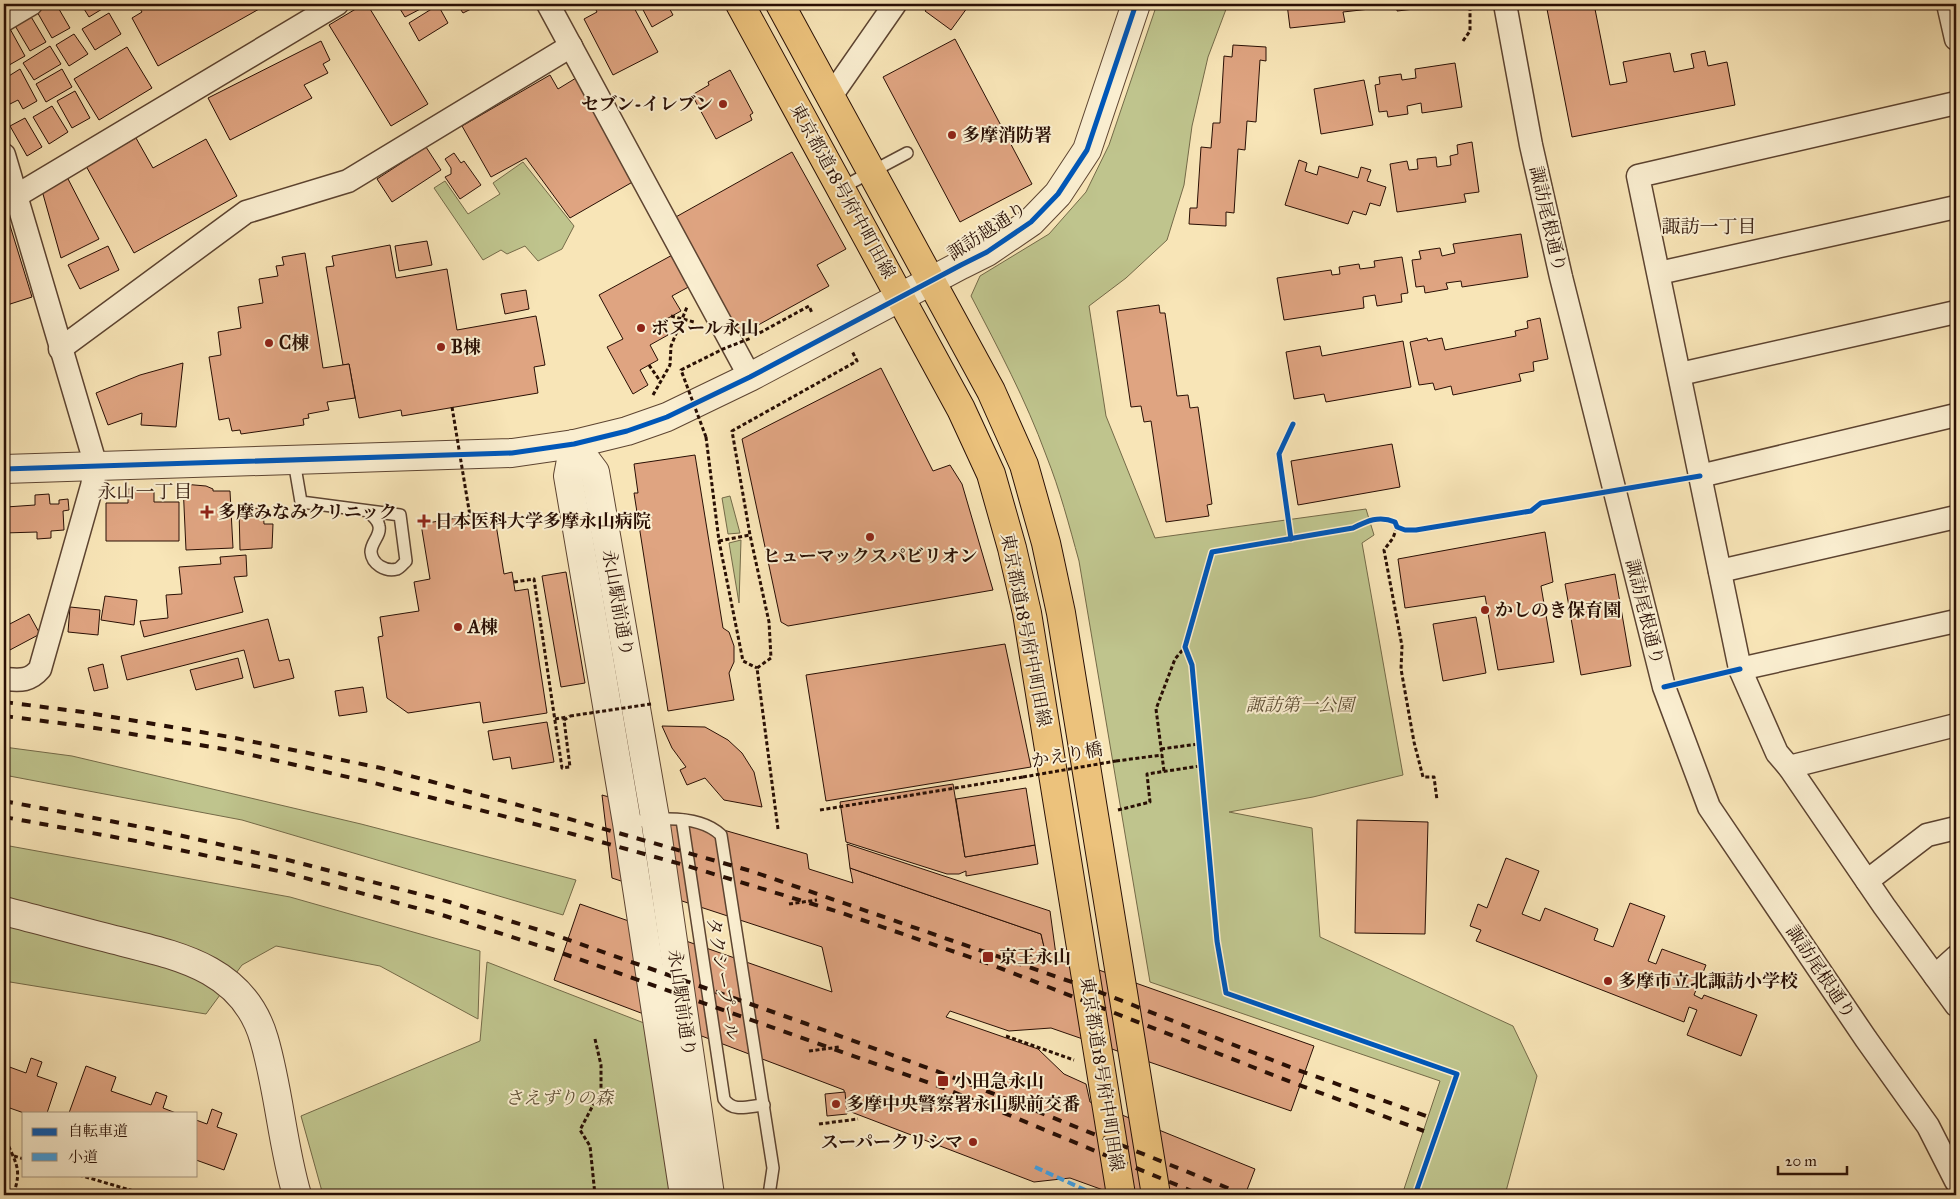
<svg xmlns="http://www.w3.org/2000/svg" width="1960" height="1199" font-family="'IM FELL Great Primer','Noto Serif JP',serif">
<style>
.green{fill:#bfc48d;stroke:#746a48}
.building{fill:#dfa481;stroke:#290f04}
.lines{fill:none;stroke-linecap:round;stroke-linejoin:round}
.service-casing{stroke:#5d4431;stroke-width:14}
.minor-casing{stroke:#5d4431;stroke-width:25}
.tertiary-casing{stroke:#5d4431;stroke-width:30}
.primary-casing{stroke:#290f04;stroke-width:30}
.path{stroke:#290f04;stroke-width:3;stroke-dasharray:4 2.5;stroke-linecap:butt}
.service{stroke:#faeed0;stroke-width:11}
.minor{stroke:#faeed0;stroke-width:22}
.tertiary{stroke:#faeed0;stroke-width:28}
.primary{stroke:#ecc27c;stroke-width:28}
.rail{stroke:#290f04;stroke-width:4;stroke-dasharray:9 9;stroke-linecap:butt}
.path-bridge{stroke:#290f04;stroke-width:3;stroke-dasharray:4 2.5;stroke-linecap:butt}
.quiet{stroke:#3ea1e9;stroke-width:4;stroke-dasharray:8 4;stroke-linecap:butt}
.cycleway-casing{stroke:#faeed0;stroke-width:8}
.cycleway{stroke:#0057b8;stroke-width:5}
.poi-dot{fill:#8f2418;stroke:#faeed0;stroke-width:2}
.labels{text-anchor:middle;stroke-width:4;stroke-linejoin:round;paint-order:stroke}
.poi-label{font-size:18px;font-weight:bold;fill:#290f04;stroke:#faeed0;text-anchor:start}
.street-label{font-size:18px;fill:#290f04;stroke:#faeed0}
.park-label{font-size:18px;font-style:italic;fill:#5e4e34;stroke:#faeed0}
.neighbourhood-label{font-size:19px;fill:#290f04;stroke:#faeed0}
</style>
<rect width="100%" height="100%" fill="#f8e5b7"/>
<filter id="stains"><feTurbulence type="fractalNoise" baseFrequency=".004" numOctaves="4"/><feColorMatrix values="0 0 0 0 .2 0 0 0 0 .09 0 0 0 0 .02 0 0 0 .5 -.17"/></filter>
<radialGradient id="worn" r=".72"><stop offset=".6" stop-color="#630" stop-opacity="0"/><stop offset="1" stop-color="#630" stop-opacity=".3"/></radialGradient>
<g class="green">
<path d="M1157,4H1228L1208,57L1192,126L1184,185L1167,240L1126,278L1089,306L1106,416L1155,538L1366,509L1374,535L1362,543L1403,775L1313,797L1229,812L1312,828L1320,937L1513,1026L1537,1076L1505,1195H1402L1440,1081L1150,982L1079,561C1069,525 1060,490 1046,455C1026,400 998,348 971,296L980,276L1049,234L1086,192L1109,145Z"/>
<polygon points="523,162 574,226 562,249 538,261 525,246 507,254 501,250 483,260 434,188 445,181 468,214 500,194 493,183"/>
<polygon points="730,496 740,533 728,534 722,498"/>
<polygon points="741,540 739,603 729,543"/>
<polygon points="4,747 72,756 361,824 576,880 563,915 242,820 4,775"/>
<polygon points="4,845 290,897 480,951 478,1019 380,966 276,946 242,965 206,1014 4,981"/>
<polygon points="487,962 644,1023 673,1195 323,1195 301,1116 480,1041"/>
</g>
<g class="building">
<polygon points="47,4 56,4 70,28 52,38 36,10"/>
<polygon points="81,4 106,4 107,6 89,17"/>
<polygon points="137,4 268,4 158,66 132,18 142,12"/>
<polygon points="364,4 367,4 428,104 391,126 329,25"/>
<polygon points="397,4 430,4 405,17"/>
<polygon points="457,4 481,4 463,13"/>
<polygon points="593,4 632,4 658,52 613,75 584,19 597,12"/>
<polygon points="640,4 667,4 673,15 652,27"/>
<polygon points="931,4 970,4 951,30 925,11"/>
<polygon points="1287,4 1450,4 1450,5 1397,11 1397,6 1343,12 1345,22 1290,28"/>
<polygon points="1546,4 1594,4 1610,85 1627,82 1623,62 1670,53 1674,72 1694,68 1691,54 1705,51 1708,66 1727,62 1735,105 1572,137"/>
<polygon points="438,5 448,23 419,41 409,23"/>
<polygon points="109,13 121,34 95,50 82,29"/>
<polygon points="30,15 46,42 30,51 14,24"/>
<polygon points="9,27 25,56 4,68 4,30"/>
<polygon points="74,34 88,54 69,66 56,45"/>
<polygon points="955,39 1032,184 960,222 883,77"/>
<polygon points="321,41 330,60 323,64 328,73 304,85 312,98 230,140 208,98"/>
<polygon points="1233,45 1266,47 1266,61 1260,60 1256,122 1247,121 1245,150 1238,149 1234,213 1226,212 1226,226 1189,224 1190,208 1197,208 1201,147 1211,148 1213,123 1220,123 1224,56 1232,57"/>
<polygon points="50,46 61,64 34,80 23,63"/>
<polygon points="127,47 152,88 99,120 74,79"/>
<polygon points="1455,63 1462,107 1422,113 1421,103 1407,106 1408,114 1388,117 1387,111 1379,112 1375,85 1380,84 1379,77 1401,74 1402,80 1416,78 1415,69"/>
<polygon points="20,69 37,101 23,109 18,100 10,104 4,93 4,79"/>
<polygon points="62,69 72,87 46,102 36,84"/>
<polygon points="730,70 753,113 750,115 752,120 716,139 692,95 709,85 708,82"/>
<polygon points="550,75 558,89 576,78 636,180 570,218 526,158 491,177 462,126"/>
<polygon points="1364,80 1373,125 1321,134 1314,89"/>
<polygon points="75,91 90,118 72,128 57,101"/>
<polygon points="52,106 68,132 49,144 33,117"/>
<polygon points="25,118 42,147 27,156 10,126"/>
<polygon points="136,138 153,168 206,139 237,196 134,253 86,166"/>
<polygon points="1472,142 1479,192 1464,194 1466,202 1397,212 1390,164 1407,161 1409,170 1418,169 1417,159 1436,157 1437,167 1451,165 1450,156 1458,154 1457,145"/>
<polygon points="426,147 441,170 392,202 377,179"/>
<polygon points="792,152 846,249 817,265 829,286 740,335 674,218"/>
<polygon points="454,153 461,163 464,161 481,185 460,199 445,177 451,174 451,168 445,159"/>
<polygon points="1299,160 1307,163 1305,171 1317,175 1319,166 1358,178 1361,167 1371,170 1367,181 1386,187 1380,206 1370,203 1366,215 1353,211 1348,224 1285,205"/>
<polygon points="66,175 99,239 61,258 41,187"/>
<polygon points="4,206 32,297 4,306"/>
<polygon points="1521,234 1528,277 1462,287 1461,281 1446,283 1448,289 1425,293 1424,286 1416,287 1412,260 1421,259 1419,251 1440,248 1442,256 1455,253 1453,244"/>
<polygon points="427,241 432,265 399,271 395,246"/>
<polygon points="390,245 396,278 447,269 457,330 536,316 545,365 534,367 538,393 402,416 401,410 359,418 349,364 343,365 326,267 334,266 332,256"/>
<polygon points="108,246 119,270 80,289 68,265"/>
<polygon points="305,253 323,368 349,364 355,398 327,402 329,410 308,414 309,418 303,419 304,425 241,434 240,430 232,431 229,418 219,420 209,357 221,355 218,332 241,328 238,307 263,303 259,279 278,276 276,266 284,265 282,257"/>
<polygon points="676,253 694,284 672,296 681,311 661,322 668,335 650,345 658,360 640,370 648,385 633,394 607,347 623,339 599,295"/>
<polygon points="1402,257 1408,293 1401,294 1402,302 1377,306 1375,295 1363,297 1364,308 1284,320 1277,278 1331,270 1332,275 1340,274 1339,267 1359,264 1360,269 1375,267 1374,261"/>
<polygon points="526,290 529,309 505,314 501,294"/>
<polygon points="1159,305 1160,313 1165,313 1177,396 1188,395 1190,408 1198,407 1212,504 1207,505 1209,516 1166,522 1151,421 1144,422 1141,406 1131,407 1117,311"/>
<polygon points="1540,318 1548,359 1533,362 1534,371 1519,374 1521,381 1453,395 1451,386 1435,390 1433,383 1419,385 1410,342 1427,338 1428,341 1442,338 1445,350 1516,336 1515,331 1528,328 1527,321"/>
<polygon points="1403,341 1411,387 1326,402 1324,394 1294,399 1286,352 1320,346 1322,356"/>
<polygon points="183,363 176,427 141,425 142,413 108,425 96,393 140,375"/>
<polygon points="881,368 933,471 950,465 962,484 993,590 788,626 781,622 742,439"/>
<polygon points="1392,444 1400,487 1298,505 1291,461"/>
<polygon points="695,455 723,628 729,632 734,646 734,662 729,673 734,700 668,711 634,493 638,493 634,464"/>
<polygon points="183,484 206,486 213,489 213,491 230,491 233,548 186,550"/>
<polygon points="128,489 154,489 154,502 179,502 179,541 106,541 106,503 128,503"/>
<polygon points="4,492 6,507 35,505 35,495 49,494 50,504 59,504 59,500 68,499 69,510 63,511 64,530 51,531 51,538 37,539 37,532 4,533"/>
<polygon points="263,508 264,524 273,524 272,548 240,550 239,509"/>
<polygon points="494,512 504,574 512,572 515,591 528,589 547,713 483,723 480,702 408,713 387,698 378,637 383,636 380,617 419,611 414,582 430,579 421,524"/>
<polygon points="1545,532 1553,582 1541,586 1554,662 1498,670 1485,596 1405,608 1398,559"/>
<polygon points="246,555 247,576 234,577 243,612 144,637 140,621 168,618 166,595 182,594 179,567 221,564 220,557"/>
<polygon points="566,572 585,683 561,687 542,576"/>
<polygon points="1615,574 1631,666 1581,675 1565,584"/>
<polygon points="105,596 137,600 134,625 101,620"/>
<polygon points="70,607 100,610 98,635 68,632"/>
<polygon points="29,614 40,634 8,651 4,643 4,627"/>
<polygon points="1476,617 1486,673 1443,681 1433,624"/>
<polygon points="268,619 279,661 289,659 294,678 254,688 244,650 127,680 121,656"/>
<polygon points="1005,644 1031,767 826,801 806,675"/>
<polygon points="238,658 243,678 196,690 190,670"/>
<polygon points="103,664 108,688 94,691 88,668"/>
<polygon points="363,687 367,712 339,716 335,691"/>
<polygon points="547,722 554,762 512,769 510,757 493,760 488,731"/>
<polygon points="662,726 705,727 728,740 742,753 754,772 762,807 724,800 705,778 687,785 680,770 686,767 672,748"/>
<polygon points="953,784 965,857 1035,845 1038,864 966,876 966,871 959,874 947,874 846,842 840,802"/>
<polygon points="1026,788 1035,845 965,857 956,799"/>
<polygon points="602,795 807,854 809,869 853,883 850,868 1041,934 1045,951 1314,1046 1291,1111 1051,1028 1009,1031 950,1011 946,1017 1038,1049 1064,1074 1086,1084 1090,1102 1255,1169 1245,1195 1117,1195 1070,1178 1034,1182 846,1110 844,1090 554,980 580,904 832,992 822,947 612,878"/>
<polygon points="1357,820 1428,822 1425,934 1355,933"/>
<polygon points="847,844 1050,911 1056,955 1045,951 1041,934 850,868"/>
<polygon points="1506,858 1539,871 1522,914 1540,921 1545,908 1598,929 1594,940 1613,947 1630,903 1665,916 1648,961 1656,964 1662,949 1706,965 1694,995 1702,999 1704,995 1757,1015 1741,1056 1687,1035 1697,1010 1689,1007 1684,1022 1476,941 1481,930 1470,926 1478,904 1487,908"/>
<polygon points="31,1058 42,1062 37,1076 57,1083 47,1113 24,1113 4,1106 4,1065 26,1073"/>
<polygon points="86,1066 116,1077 111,1091 151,1105 156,1092 167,1096 163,1108 176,1113 69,1113"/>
<polygon points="845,1092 847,1114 827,1116 825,1094"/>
<polygon points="212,1109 222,1113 217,1127 237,1134 224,1170 196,1160 196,1120 207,1124"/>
</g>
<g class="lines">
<g class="service-casing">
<g id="service">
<polyline points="841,188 907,153"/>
<path d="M294,461L301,502L400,515L406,561C403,564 400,568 397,569C385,572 372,564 371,552C371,542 381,536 379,526C378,520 372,515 367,511"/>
<path d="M682,820L724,1099C733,1113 749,1106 764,1105"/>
<path d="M627,823C655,818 699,814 721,835L773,1168L769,1195"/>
</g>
</g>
<g class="minor-casing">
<g id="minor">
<polyline points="548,4 750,377"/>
<polyline points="1505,4 1531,145 1561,277 1664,687 1709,807 1866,1039 1928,1126 1956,1181"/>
<polyline points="1948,4 1956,39"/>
<polyline points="4,20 31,4"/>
<polyline points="831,96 895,4"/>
<polyline points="1956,103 1638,176 1740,669 1777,753 1789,767 1884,906 1956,1005"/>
<path d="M4,155L96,466L92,486L40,669C29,682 19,680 4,679"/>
<polyline points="16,196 337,4"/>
<polyline points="1659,273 1956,207"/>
<polyline points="60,349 246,212 348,181 571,46"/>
<polyline points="1680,374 1956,312"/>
<polyline points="1700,476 1956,415"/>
<polyline points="1720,571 1956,517"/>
<polyline points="1740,669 1956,621"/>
<polyline points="1789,767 1956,725"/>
<polyline points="1867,881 1927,835 1956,828"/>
<polyline points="1935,976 1956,957"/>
</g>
</g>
<g class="tertiary-casing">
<g id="tertiary">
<polyline points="574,444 595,472 655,818 710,1195"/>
<polyline points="574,444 568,476 627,823 684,1195"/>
<polyline points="4,469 512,453 574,444 627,431 667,417 750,377 961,265 987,252 1031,222 1058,194 1087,150 1136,4"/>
<path d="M4,911C39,920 75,930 111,939C174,955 243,966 264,1039C279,1090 282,1144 297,1195"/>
</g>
</g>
<g class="primary-casing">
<g id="primary">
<polyline points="740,4 961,409 991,474 1012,548 1027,613 1121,1195"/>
<polyline points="780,4 991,391 1024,465 1046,543 1061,613 1156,1195"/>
</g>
</g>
<g class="path">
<polyline points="1463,41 1470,31 1470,4"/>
<polyline points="671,316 694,322"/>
<polyline points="754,336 809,306 812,313"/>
<polyline points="649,365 660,381"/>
<polyline points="653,395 670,365 671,346 687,307"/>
<polyline points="706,437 719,541 743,661 757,668"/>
<polyline points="1637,487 1680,479"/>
<polyline points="1397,527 1393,538 1384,550 1402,646 1401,669 1414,742 1423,777 1434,777 1437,800"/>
<polyline points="1291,539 1279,454 1293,424"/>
<polyline points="719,541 750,535"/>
<polyline points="514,582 534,579 562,768 570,767 564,720 570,716"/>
<polyline points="1685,681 1718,674"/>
<polyline points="555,719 567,717"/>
<polyline points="1161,749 1198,744"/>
<polyline points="1116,761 1162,755"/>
<polyline points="1164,771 1156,709 1175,659 1185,647"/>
<polyline points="820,810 1023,777"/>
<polyline points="1118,810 1150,802 1147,774 1200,766"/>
<polyline points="778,829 757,668 771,658 769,622 750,535 732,431 857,361 852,351"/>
<polyline points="789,904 817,900"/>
<polyline points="1006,1036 1074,1060"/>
<polyline points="595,1039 601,1065 601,1090 580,1130 590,1146 595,1195"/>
<polyline points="809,1051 839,1047"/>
<polyline points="819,1124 858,1119"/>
<path d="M4,1134C13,1161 24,1166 13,1195"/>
<polyline points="14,1156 24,1159"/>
<polyline points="79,1175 147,1195"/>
<path d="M1415,1195L1457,1074L1226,993L1217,941L1192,665L1185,647L1212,552L1353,528C1367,521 1379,515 1395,522L1397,527L1405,530H1416L1531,511L1541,503L1593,494"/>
</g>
<use href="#service" class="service"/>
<use href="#minor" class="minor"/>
<use href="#tertiary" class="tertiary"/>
<use href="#primary" class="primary"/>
<g class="rail">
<polyline points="4,702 83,712 230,737 381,768 559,816 751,871 1092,989 1295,1069 1429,1117"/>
<polyline points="4,716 83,726 230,750 374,783 558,830 684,865 839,912 987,963 1291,1082 1424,1131"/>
<polyline points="4,801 152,829 284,859 446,901 558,936 807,1024 947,1075 1245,1195"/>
<polyline points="4,817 147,843 283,872 442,915 553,950 944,1088 1201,1195"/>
</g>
<g class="path-bridge">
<polyline points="452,407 470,516"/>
<polyline points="706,437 681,370 723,349 751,338"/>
<polyline points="570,716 651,704"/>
<polyline points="1023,777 1116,761"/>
</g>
<polyline class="quiet" points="1035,1167 1096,1195"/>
<g class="cycleway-casing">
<g id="cycleway">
<polyline points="4,469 512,453 574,444 627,431 667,417 750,377 961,265 987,252 1031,222 1058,194 1087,150 1136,4"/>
<polyline points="1291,539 1279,454 1293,424"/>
<polyline points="1664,687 1740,669"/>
<path d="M1415,1195L1457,1074L1226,993L1217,941L1192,665L1185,647L1212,552L1353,528C1367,521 1379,515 1395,522L1397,527L1405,530H1416L1531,511L1541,503L1700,476"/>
</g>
</g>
<use href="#cycleway" class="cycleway"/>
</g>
<g class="poi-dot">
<circle cx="723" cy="104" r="5"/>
<circle cx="952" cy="135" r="5"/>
<circle cx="641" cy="328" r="5"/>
<circle cx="269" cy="343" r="5"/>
<circle cx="441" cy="347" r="5"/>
<path d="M204.5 504.5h5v5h5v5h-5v5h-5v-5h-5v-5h5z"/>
<path d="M421.5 513.5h5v5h5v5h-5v5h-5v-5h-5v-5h5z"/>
<circle cx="870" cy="537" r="5"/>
<circle cx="1485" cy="610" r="5"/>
<circle cx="458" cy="627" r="5"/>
<rect x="982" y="951" width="12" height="12" rx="2.5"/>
<circle cx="1608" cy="981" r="5"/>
<rect x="937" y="1075" width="12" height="12" rx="2.5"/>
<circle cx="836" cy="1104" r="5"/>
<circle cx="973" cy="1142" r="5"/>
</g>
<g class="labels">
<g class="poi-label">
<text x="713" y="110" text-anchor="end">セブン-イレブン</text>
<text x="962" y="141">多摩消防署</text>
<text x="651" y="334">ボヌール永山</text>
<text x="279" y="349">C棟</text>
<text x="451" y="353">B棟</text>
<text x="218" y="518">多摩みなみクリニック</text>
<text x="435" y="527">日本医科大学多摩永山病院</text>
<text x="870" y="562" text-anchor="middle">ヒューマックスパビリオン</text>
<text x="1495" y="616">かしのき保育園</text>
<text x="468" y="633">A棟</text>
<text x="999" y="963">京王永山</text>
<text x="1618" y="987">多摩市立北諏訪小学校</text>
<text x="954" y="1087">小田急永山</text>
<text x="846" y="1110">多摩中央警察署永山駅前交番</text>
<text x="963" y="1148" text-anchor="end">スーパークリシマ</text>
</g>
<g class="street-label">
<text transform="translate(843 191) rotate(61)" y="6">東京都道18号府中町田線</text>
<text transform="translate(1548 219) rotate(77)" y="6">諏訪尾根通り</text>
<text transform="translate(987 231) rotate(-33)" y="6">諏訪越通り</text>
<text transform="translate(618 603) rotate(80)" y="6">永山駅前通り</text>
<text transform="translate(1645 612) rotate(76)" y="6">諏訪尾根通り</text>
<text transform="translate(1026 630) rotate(79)" y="6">東京都道18号府中町田線</text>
<text transform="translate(1067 755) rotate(-10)" y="6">かえり橋</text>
<text transform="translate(1821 972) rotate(56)" y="6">諏訪尾根通り</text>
<text transform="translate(723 979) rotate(81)" y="6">タクシープール</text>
<text transform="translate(682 1003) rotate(82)" y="6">永山駅前通り</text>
<text transform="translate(1102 1074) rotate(81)" y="6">東京都道18号府中町田線</text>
</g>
<g class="park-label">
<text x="1300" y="711">諏訪第一公園</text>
<text x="559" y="1104">さえずりの森</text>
</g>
<g class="neighbourhood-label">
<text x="1709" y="233">諏訪一丁目</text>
<text x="145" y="498">永山一丁目</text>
</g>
</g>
<rect width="1960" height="1199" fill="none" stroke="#f8e5b7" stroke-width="20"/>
<rect x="5" y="5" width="1950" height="1189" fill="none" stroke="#290f04" stroke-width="2.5"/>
<rect x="10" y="10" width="1940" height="1179" fill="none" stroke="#290f04"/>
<rect x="22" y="1112" width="175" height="65" fill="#faeed0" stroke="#a6957e"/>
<rect x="32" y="1128" width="25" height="8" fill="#0057b8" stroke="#a6957e"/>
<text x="68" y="1136" font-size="15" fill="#290f04">自転車道</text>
<rect x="32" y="1153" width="25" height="8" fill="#3ea1e9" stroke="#a6957e"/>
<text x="68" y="1162" font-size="15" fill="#290f04">小道</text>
<path d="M1778 1166v8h69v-8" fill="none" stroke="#290f04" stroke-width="2.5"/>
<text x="1785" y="1166" font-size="15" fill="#290f04" stroke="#faeed0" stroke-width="4" paint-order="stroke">20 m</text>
<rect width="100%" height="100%" filter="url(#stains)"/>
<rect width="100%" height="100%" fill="url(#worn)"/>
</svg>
